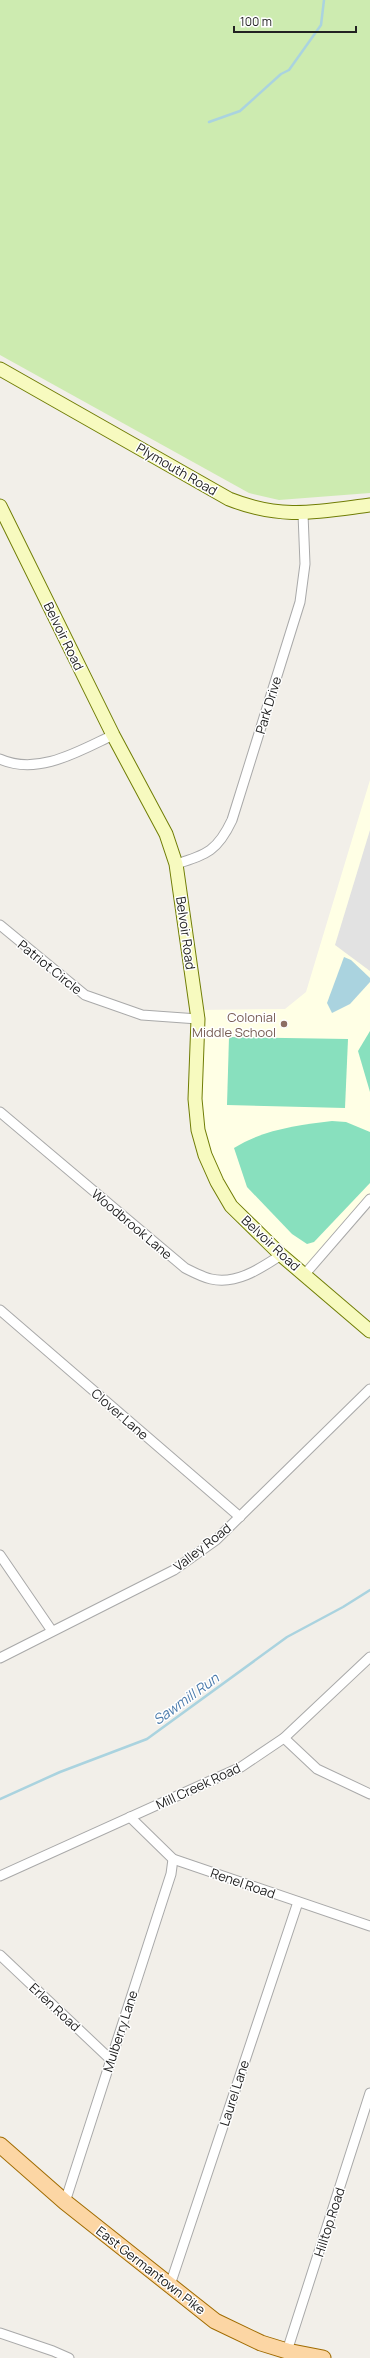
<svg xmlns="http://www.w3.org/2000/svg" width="370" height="2358" font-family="Manrope,sans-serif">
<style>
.education{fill:#ffffe5}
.grass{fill:#cdebb0}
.pitch{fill:#88e0be}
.parking{fill:#e2e2e2}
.water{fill:#aad3df}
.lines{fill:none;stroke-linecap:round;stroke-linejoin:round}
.stream{stroke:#aad3df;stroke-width:2.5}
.street-casing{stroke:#a9a9a9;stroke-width:11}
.secondary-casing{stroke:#707d05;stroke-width:15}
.primary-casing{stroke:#a06b00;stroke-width:17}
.street{stroke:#fff;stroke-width:9}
.secondary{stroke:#f7fabf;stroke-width:13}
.primary{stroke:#fcd6a4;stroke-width:15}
.education-dot{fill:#8d6e63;stroke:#fff;stroke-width:1.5}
.labels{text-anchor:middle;stroke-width:3;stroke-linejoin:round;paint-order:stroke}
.street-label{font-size:13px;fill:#222;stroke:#fff}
.education-label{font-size:13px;fill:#785e54;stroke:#fff;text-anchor:end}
.water-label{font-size:14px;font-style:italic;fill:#4a7aab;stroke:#fff}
</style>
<rect width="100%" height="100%" fill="#f2efe9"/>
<polygon class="education" points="370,780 370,1199 305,1274 231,1206 198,1130 197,1010 285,1009 306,992"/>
<polygon class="grass" points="0,0 370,0 370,493 279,500 249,493 0,355"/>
<g class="pitch">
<polygon points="370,1031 370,1092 358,1051"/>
<polygon points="229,1037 348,1039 345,1108 227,1105"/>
<path d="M332,1121L346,1122L370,1132V1183L314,1242L307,1244L292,1234L247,1187L234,1148C262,1130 298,1125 332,1121Z"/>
</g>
<polygon class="parking" points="370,830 370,971 335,945"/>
<polygon class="water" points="344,957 351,960 370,978 370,982 350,1004 332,1013 327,1003"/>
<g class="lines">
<g class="stream">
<polyline points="209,122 240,111 281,74 289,70 321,25 324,0"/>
<polyline points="0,1799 60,1772 147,1739 287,1637 343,1607 370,1590"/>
</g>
<g class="street-casing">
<g id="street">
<path d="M0,759C38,776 79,751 113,735"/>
<path d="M176,864C207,855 218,850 232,820L300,602L305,564L303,514"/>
<polyline points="0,925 85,995 142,1015 198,1019"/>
<path d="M0,1112L185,1268C193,1272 202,1277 211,1279C237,1285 261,1268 281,1255"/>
<polyline points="305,1274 370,1199"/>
<polyline points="0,1310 240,1517"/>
<polyline points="0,1555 52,1631"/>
<polyline points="0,1658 174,1570 216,1540 370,1389"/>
<polyline points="284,1738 317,1769 370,1794"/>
<polyline points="130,1817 173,1859 370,1926"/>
<polyline points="0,1876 241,1767 284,1738 370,1657"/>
<polyline points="0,1955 110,2059"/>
<polyline points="65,2202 171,1874 173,1859"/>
<polyline points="170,2285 298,1902"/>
<polyline points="0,2333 53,2351 69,2358"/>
<polyline points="287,2351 370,2093"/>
</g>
</g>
<g class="secondary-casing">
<g id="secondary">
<path d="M0,369L229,499C282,520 316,512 370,505"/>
<polyline points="0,506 113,735 166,834 176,864 198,1019 195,1099 198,1130 205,1155 217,1182 231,1206 281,1255 370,1331"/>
</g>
</g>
<g class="primary-casing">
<polyline id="primary" points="0,2145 65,2202 215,2321 261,2343 287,2351 323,2358"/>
</g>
<use href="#street" class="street"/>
<use href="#secondary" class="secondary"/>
<use href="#primary" class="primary"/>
</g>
<circle class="education-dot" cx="284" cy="1024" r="4"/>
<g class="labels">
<g class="street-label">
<text transform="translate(177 469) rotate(30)" y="5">Plymouth Road</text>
<text transform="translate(64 636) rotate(64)" y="5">Belvoir Road</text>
<text transform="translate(268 705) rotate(-73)" y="5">Park Drive</text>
<text transform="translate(186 933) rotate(82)" y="5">Belvoir Road</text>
<text transform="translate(50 967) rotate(39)" y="5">Patriot Circle</text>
<text transform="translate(132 1224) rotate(40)" y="5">Woodbrook Lane</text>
<text transform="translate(271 1243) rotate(43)" y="5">Belvoir Road</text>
<text transform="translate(120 1414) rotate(41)" y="5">Clover Lane</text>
<text transform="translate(202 1547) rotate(-38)" y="5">Valley Road</text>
<text transform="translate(198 1786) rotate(-25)" y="5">Mill Creek Road</text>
<text transform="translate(243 1883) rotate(19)" y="5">Renel Road</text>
<text transform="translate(55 2007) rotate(43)" y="5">Erlen Road</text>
<text transform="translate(120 2031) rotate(-72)" y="5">Mulberry Lane</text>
<text transform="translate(234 2093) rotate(-72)" y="5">Laurel Lane</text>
<text transform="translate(329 2222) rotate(-72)" y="5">Hilltop Road</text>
<text transform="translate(151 2270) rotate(38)" y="5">East Germantown Pike</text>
</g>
<g class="education-label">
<text x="276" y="1022">Colonial<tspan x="276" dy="15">Middle School</tspan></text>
</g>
<g class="water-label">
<text transform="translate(186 1699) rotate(-36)" y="5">Sawmill Run</text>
</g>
</g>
<path d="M234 26v6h122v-6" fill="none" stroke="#222222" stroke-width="2"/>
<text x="240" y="26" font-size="12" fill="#222222" stroke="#ffffff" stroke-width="3" paint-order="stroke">100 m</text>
</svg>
